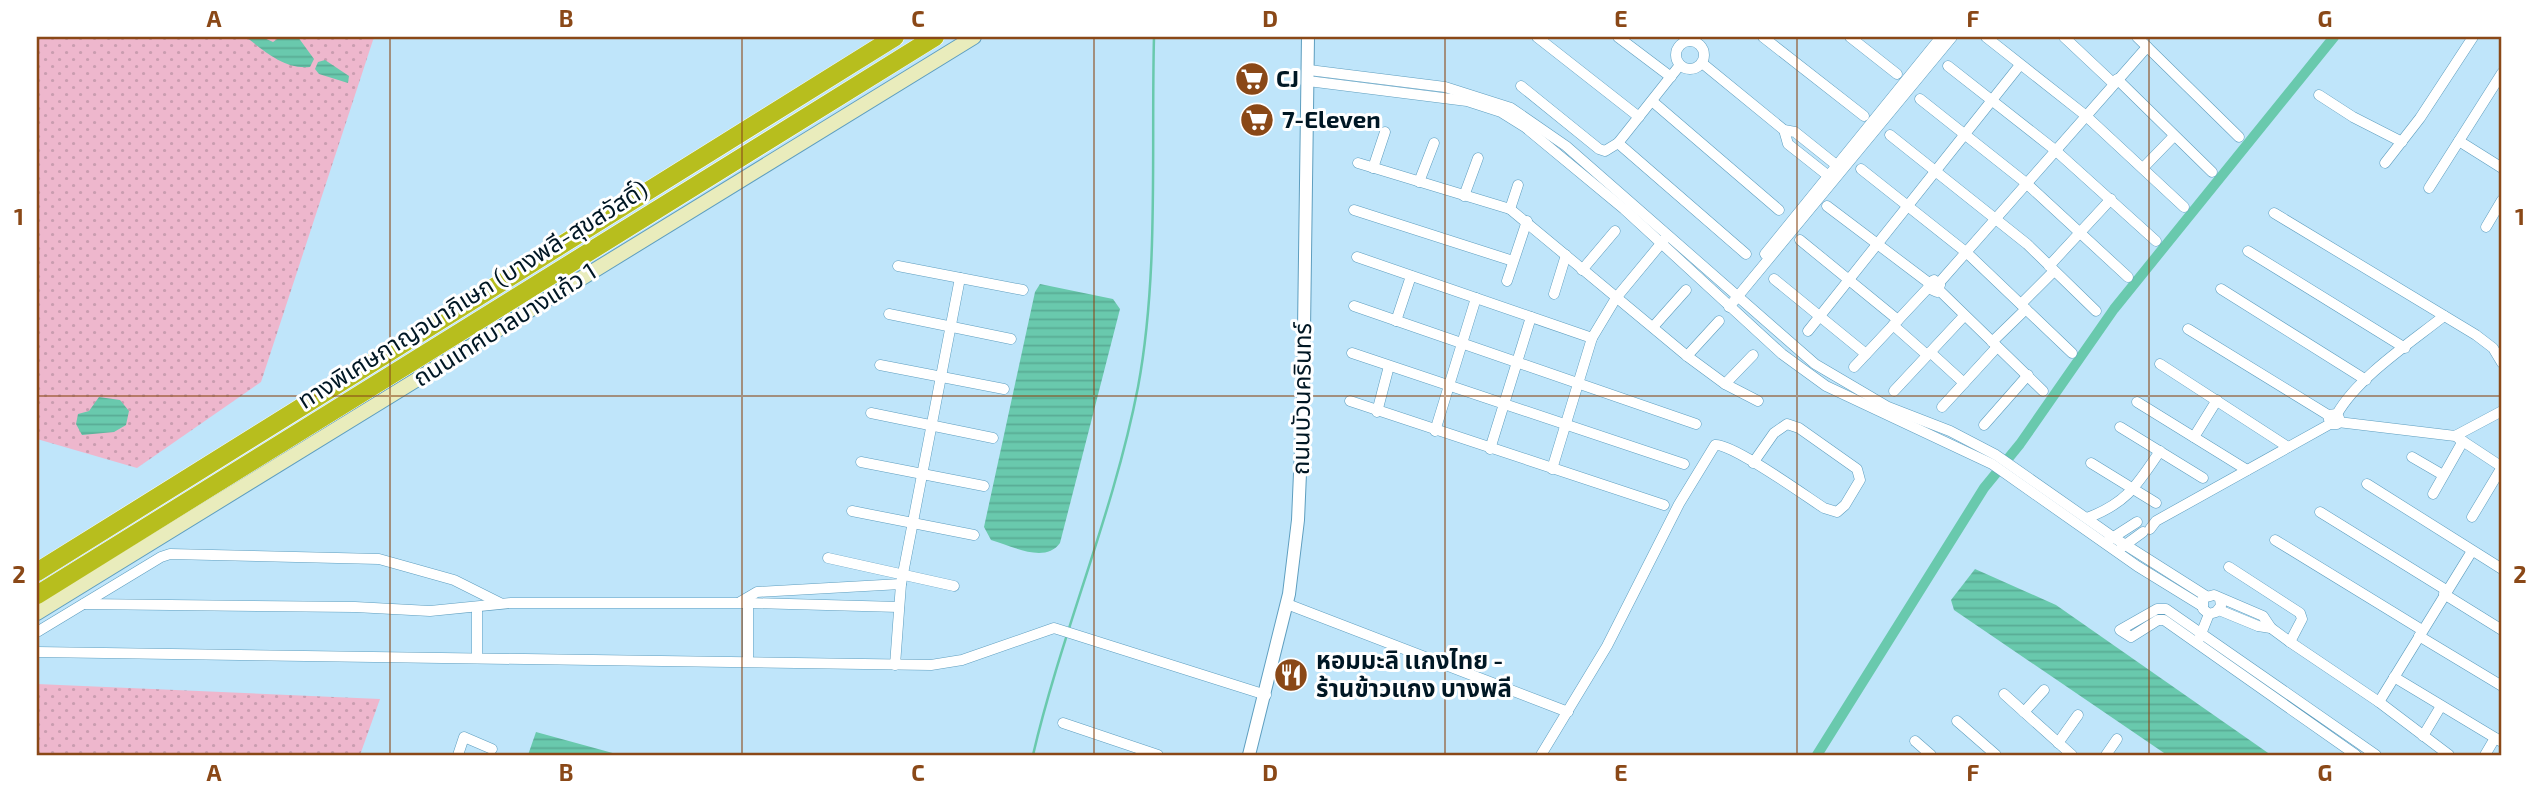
<svg xmlns="http://www.w3.org/2000/svg" width="2539" height="792" font-family="'Exo 2','Noto Sans Thai',sans-serif">
<style>
.grass{fill:url(#grass-dots)}
.water{fill:url(#water-rules)}
.lines{fill:none;stroke-linecap:round;stroke-linejoin:round}
.stream{stroke:#69c9ad;stroke-width:2.5}
.canal{stroke:#69c9ad;stroke-width:10}
.minor-casing{stroke:#5e9ebf;stroke-width:11}
.tertiary-casing{stroke:#5e9ebf;stroke-width:14}
.secondary-casing{stroke:#5e9ebf;stroke-width:16}
.motorway-casing{stroke:#fff;stroke-width:19}
.minor{stroke:#fff;stroke-width:10}
.tertiary{stroke:#fff;stroke-width:12}
.secondary{stroke:#e9ecbc;stroke-width:14}
.motorway{stroke:#b7be1e;stroke-width:18}
.grid{fill:none;stroke:#8a4817;stroke-width:2;stroke-opacity:0.55}
.labels{text-anchor:middle;stroke-width:6;stroke-linejoin:round;paint-order:stroke}
.poi-label{font-size:24px;font-weight:bold;fill:#001724;stroke:#fff;text-anchor:start}
.street-label{font-size:24px;fill:#001724;stroke:#fff}
.neatline{fill:none;stroke:#8a4817;stroke-width:2.5}
.grid-label{font-size:23px;text-anchor:middle;font-weight:bold;fill:#8a4817}
</style>
<defs>
<pattern id="grass-dots" width="8" height="8" patternUnits="userSpaceOnUse" patternTransform="scale(1.75)"><rect width="8" height="8" fill="#eeb7cd"/><path d="M2 2h.1M6 6h.1" fill="none" stroke="#ca9db0" stroke-width="1.8" stroke-linecap="round"/></pattern>
<pattern id="water-rules" width="6" height="5" patternUnits="userSpaceOnUse" patternTransform="scale(1.75)"><rect width="6" height="5" fill="#69c9ad"/><path d="M0 2.5h6" fill="none" stroke="#59ac95"/></pattern>
</defs>
<rect width="100%" height="100%" fill="#bfe5fa"/>
<g class="grass">
<polygon points="37,37 374,37 261,382 137,468 37,439"/>
<polygon points="37,684 380,699 360,755 37,755"/>
</g>
<g class="water">
<path d="M246,37H262L273,42L280,37H298L314,59L310,67C285,70 264,51 246,37Z"/>
<polygon points="325,60 349,76 348,83 319,74 315,69 318,62"/>
<path d="M1040,284L1113,299L1120,309L1060,543C1045,564 1012,546 991,540L984,527L1035,292Z"/>
<polygon points="99,397 120,400 129,411 126,425 114,432 82,435 76,424 78,414 89,411"/>
<polygon points="1975,569 2056,605 2271,755 2167,755 1954,610 1951,600"/>
<polygon points="536,732 620,755 528,755"/>
</g>
<g class="lines">
<path class="stream" d="M1033,755C1062,631 1114,512 1138,387C1159,274 1151,152 1154,37"/>
<polyline class="canal" points="1817,755 1984,488 2020,444 2114,309 2334,37"/>
<g class="minor-casing">
<g id="minor">
<polyline points="1537,37 1639,117"/>
<polyline points="1618,37 1671,77"/>
<polyline points="1763,37 1864,116"/>
<polyline points="1850,37 1897,74"/>
<polyline points="1986,37 2085,115 2184,207"/>
<polyline points="2064,37 2113,83"/>
<polyline points="2137,37 2239,137"/>
<circle cx="1690" cy="55" r="14"/>
<polyline points="1702,63 1784,130 1795,132 1840,168"/>
<polyline points="1948,66 2055,150 2156,241"/>
<polyline points="1309,70 1445,87 1511,108 1566,146 1815,364 1888,407 1950,431 1996,455 2113,537 2206,596"/>
<polyline points="2117,79 2212,172"/>
<polyline points="1308,81 1467,101 1501,112 1525,127 1624,209 1782,354 1826,386 1992,464 2137,566 2202,606"/>
<polyline points="1521,86 1599,149 1605,151 1618,143 1680,65"/>
<polyline points="2319,95 2353,117 2402,142"/>
<polyline points="1920,99 2026,183 2128,277"/>
<polyline points="1652,101 1779,210"/>
<polyline points="1784,130 1788,144 1831,178"/>
<polyline points="1890,135 2027,244 2096,311"/>
<polyline points="2459,141 2502,168"/>
<polyline points="1618,143 1746,254"/>
<polyline points="1358,163 1510,209 1687,356 1725,384 1758,401"/>
<polyline points="2385,163 2420,118 2473,37"/>
<polyline points="1373,168 1385,132"/>
<polyline points="2143,168 2174,136"/>
<polyline points="1861,169 1967,253 2072,353"/>
<polyline points="1419,182 1434,143"/>
<polyline points="2429,188 2502,73"/>
<polyline points="1464,196 1478,158"/>
<polyline points="1827,206 1929,283"/>
<polyline points="1510,209 1518,185"/>
<polyline points="1354,210 1513,261"/>
<polyline points="2274,213 2476,335 2493,348 2502,363"/>
<polyline points="2486,227 2502,200"/>
<polyline points="1800,240 1898,320"/>
<polyline points="2248,251 2405,348"/>
<polyline points="1765,254 1941,37"/>
<polyline points="1357,257 1592,338"/>
<polyline points="898,266 1023,290"/>
<polyline points="2049,266 2111,199"/>
<polyline points="1582,270 1615,231"/>
<polyline points="1774,279 1866,354"/>
<polyline points="1507,281 1527,221"/>
<polyline points="1939,283 2147,47"/>
<polyline points="2221,289 2366,380"/>
<polyline points="1939,290 2043,391"/>
<polyline points="1554,294 1566,255"/>
<polyline points="2021,304 2054,271"/>
<polyline points="1354,306 1696,424"/>
<polyline points="1729,307 1952,37"/>
<polyline points="889,314 1011,339"/>
<polyline points="1396,321 1411,276"/>
<polyline points="1893,325 1927,355"/>
<polyline points="1653,327 1686,290"/>
<polyline points="2188,329 2328,415"/>
<polyline points="1808,331 2020,65"/>
<polyline points="1992,342 2026,309"/>
<polyline points="1930,352 1964,383"/>
<polyline points="1352,353 1684,464"/>
<polyline points="1687,356 1719,321"/>
<polyline points="2160,364 2288,447"/>
<polyline points="880,365 1004,389"/>
<polyline points="1854,367 1928,288 1929,283 1934,280 1940,285 1937,292 1928,288"/>
<polyline points="1725,384 1753,355"/>
<polyline points="1894,391 1964,316"/>
<polyline points="1350,401 1664,505"/>
<polyline points="2137,402 2247,470"/>
<polyline points="1942,407 1997,347"/>
<polyline points="1377,412 1389,366"/>
<polyline points="871,413 993,438"/>
<path d="M2337,414C2358,377 2410,343 2444,316"/>
<polyline points="2338,422 2455,436 2502,411"/>
<polyline points="1984,425 2028,375"/>
<polyline points="2120,427 2203,478"/>
<polyline points="1435,431 1476,298"/>
<polyline points="2194,437 2217,400"/>
<polyline points="2458,438 2502,467"/>
<polyline points="1490,449 1531,317"/>
<polyline points="2412,457 2443,475"/>
<polyline points="861,462 984,486"/>
<polyline points="2091,463 2156,503"/>
<polyline points="1552,469 1592,338 1616,298 1664,240"/>
<polyline points="2367,484 2502,569"/>
<polyline points="2433,494 2463,441"/>
<polyline points="852,511 974,535"/>
<polyline points="2320,512 2446,590"/>
<polyline points="2472,517 2502,467"/>
<path d="M2087,518C2127,503 2137,485 2160,451"/>
<polyline points="2150,529 2156,521 2330,424 2337,424 2339,418 2337,414 2328,415 2330,424"/>
<polyline points="2109,540 2137,522"/>
<polyline points="2275,540 2422,630"/>
<polyline points="2121,548 2143,532"/>
<polyline points="828,558 954,586"/>
<polyline points="2229,567 2300,613 2302,619 2290,642"/>
<polyline points="2444,594 2502,630"/>
<polyline points="2220,599 2221,606 2216,612 2209,614 2203,609 2203,598 2214,595 2263,616 2271,628 2290,642 2379,702 2449,755"/>
<polyline points="740,602 757,592 901,584"/>
<polyline points="84,604 355,607 430,611 511,603 748,603 899,607"/>
<polyline points="1287,604 1568,712"/>
<polyline points="2219,610 2258,626 2271,628"/>
<polyline points="37,632 161,557 170,554 379,559 454,580 500,603"/>
<polyline points="2419,636 2502,686"/>
<polyline points="2199,639 2209,614"/>
<polyline points="37,652 931,665 962,660 1054,628 1266,695"/>
<polyline points="477,657 477,607"/>
<polyline points="748,661 748,603"/>
<polyline points="895,665 901,584 960,278"/>
<polyline points="2394,677 2502,742"/>
<polyline points="2004,694 2072,755"/>
<polyline points="2379,702 2472,551"/>
<polyline points="2024,712 2044,690"/>
<polyline points="1957,721 1996,755"/>
<polyline points="1063,723 1158,755"/>
<polyline points="2423,736 2441,706"/>
<polyline points="1915,741 1931,755"/>
<polyline points="2058,743 2078,715"/>
<polyline points="458,755 464,737 492,749"/>
<path d="M1541,755L1607,646L1679,504L1715,445C1732,443 1804,495 1824,508L1837,512L1845,505L1860,480L1857,469L1799,428L1787,424L1774,433L1753,463"/>
<polyline points="2106,755 2117,739"/>
<polyline points="2356,755 2164,620 2158,620 2131,637 2120,630 2157,609 2166,609 2376,755"/>
<polyline points="2485,755 2495,738"/>
</g>
</g>
<g class="tertiary-casing">
<polyline id="tertiary" points="1249,755 1289,594 1298,520 1303,403 1308,37"/>
</g>
<g class="secondary-casing">
<polyline id="secondary" points="37,613 974,37"/>
</g>
<g class="motorway-casing">
<g id="motorway">
<polyline points="37,572 895,37"/>
<polyline points="37,595 935,37"/>
</g>
</g>
<use href="#minor" class="minor"/>
<use href="#tertiary" class="tertiary"/>
<use href="#secondary" class="secondary"/>
<use href="#motorway" class="motorway"/>
</g>
<path class="grid" d="M390,37V755M742,37V755M1094,37V755M1445,37V755M1797,37V755M2149,37V755M37,396H2502"/>
<defs>
<g id="supermarket-disc" transform="scale(1.75)"><circle r="9.5" fill="#8a4817" stroke="#fff"/><path d="M-6-5.5h2.5l.6 2H6L4.5 2H-2.5L-4.4-4H-6ZM-1.5 3.2a1.3 1.3 0 1 0 .1 0ZM3 3.2a1.3 1.3 0 1 0 .1 0Z" fill="#fff"/></g>
<g id="restaurant-disc" transform="scale(1.75)"><circle r="9.5" fill="#8a4817" stroke="#fff"/><path d="M-5-6h1v4h1v-4h1v4h1v-4h1v5L-1.5 .5V6h-2V.5L-5-1ZM5-6V6H3V1.5H1.5Q1.5-4 5-6Z" fill="#fff"/></g>
</defs>
<g fill-rule="evenodd">
<use href="#supermarket-disc" x="1252" y="79"/>
<use href="#supermarket-disc" x="1257" y="120"/>
<use href="#restaurant-disc" x="1291" y="675"/>
</g>
<g class="labels">
<g class="poi-label">
<text x="1276" y="87">CJ</text>
<text x="1282" y="128">7-Eleven</text>
<text x="1316" y="669">หอมมะลิ เเกงไทย -<tspan x="1316" dy="28">ร้านข้าวแกง บางพลี</tspan></text>
</g>
<g class="street-label">
<text transform="translate(473 295) rotate(-32)" y="8">ทางพิเศษกาญจนาภิเษก (บางพลี-สุขสวัสดิ์)</text>
<text transform="translate(505 325) rotate(-32)" y="8">ถนนเทศบาลบางแก้ว 1</text>
<text transform="translate(1302 399) rotate(-89)" y="8">ถนนบัวนครินทร์</text>
</g>
</g>
<rect width="2539" height="792" fill="none" stroke="#ffffff" stroke-width="77"/>
<rect x="38" y="38" width="2462" height="716" class="neatline"/>
<g class="grid-label">
<text x="214" y="27">A</text>
<text x="566" y="27">B</text>
<text x="918" y="27">C</text>
<text x="1270" y="27">D</text>
<text x="1621" y="27">E</text>
<text x="1973" y="27">F</text>
<text x="2325" y="27">G</text>
<text x="19" y="225">1</text>
<text x="2520" y="225">1</text>
<text x="19" y="583">2</text>
<text x="2520" y="583">2</text>
<text x="214" y="781">A</text>
<text x="566" y="781">B</text>
<text x="918" y="781">C</text>
<text x="1270" y="781">D</text>
<text x="1621" y="781">E</text>
<text x="1973" y="781">F</text>
<text x="2325" y="781">G</text>
</g>
</svg>
